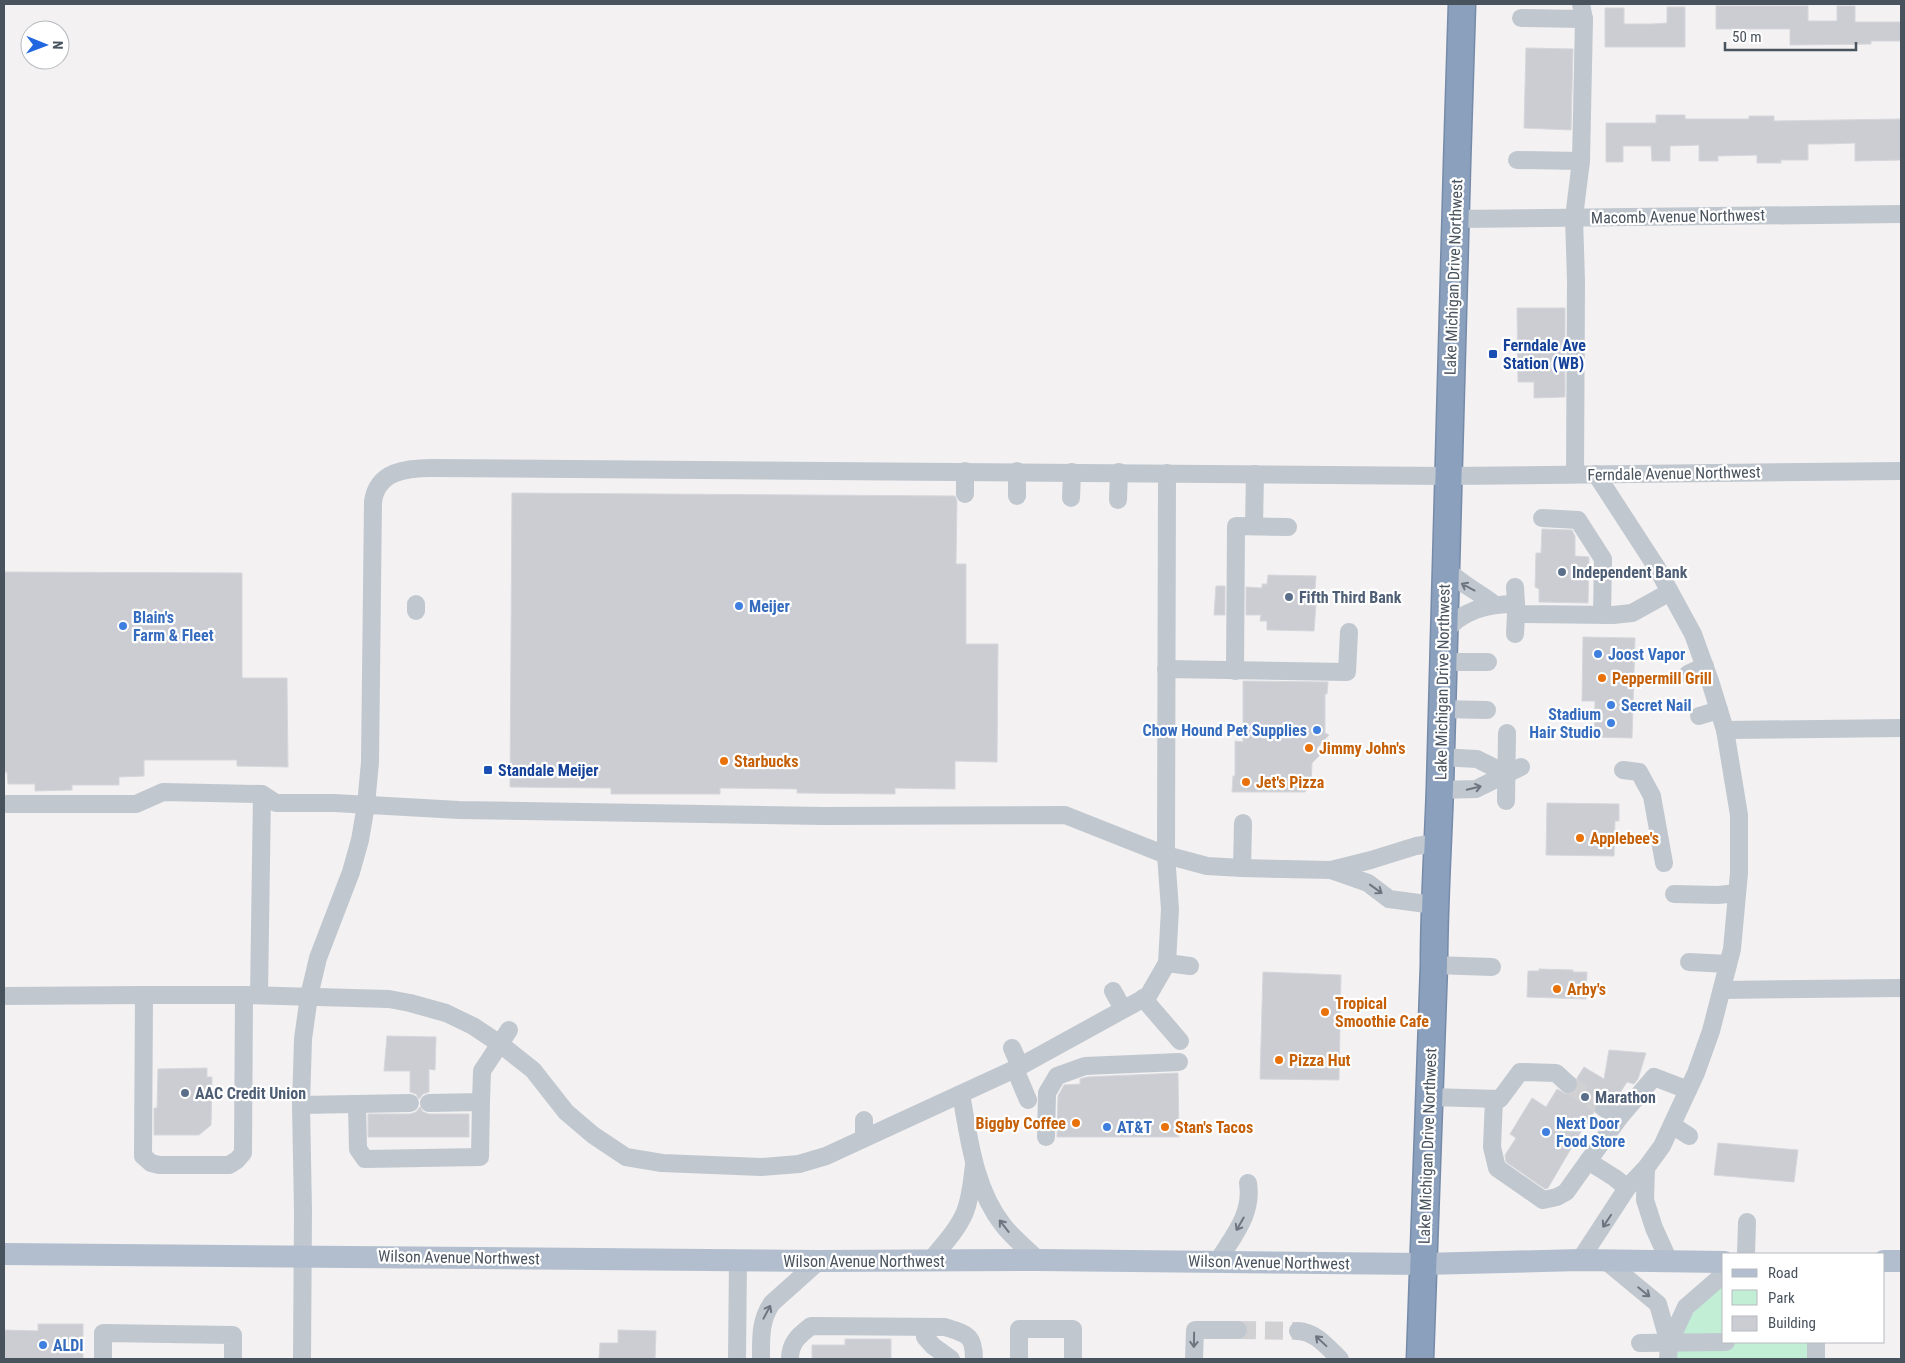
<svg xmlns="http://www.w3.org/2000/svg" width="1905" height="1363" font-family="'Roboto Condensed',sans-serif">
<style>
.green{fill:#c2eed6}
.building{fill:#cbcdd3;stroke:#d5d7dc}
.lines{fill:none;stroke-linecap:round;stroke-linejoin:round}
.minor-tunnel{stroke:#d1d1d4;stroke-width:18;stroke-dasharray:18 9;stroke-linecap:butt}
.highway-casing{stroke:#768ba9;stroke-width:29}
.minor{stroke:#c0c7cf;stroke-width:18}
.major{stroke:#b2bece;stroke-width:22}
.highway{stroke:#8ba0bd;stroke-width:26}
.oneway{stroke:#6d7680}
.transit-dot{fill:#1a4fb4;stroke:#fff;stroke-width:2}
.service-dot{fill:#5c6f8a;stroke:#fff;stroke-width:2}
.shop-dot{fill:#3f7fe0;stroke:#fff;stroke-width:2}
.food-dot{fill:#e8710a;stroke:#fff;stroke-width:2}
.labels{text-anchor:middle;stroke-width:4.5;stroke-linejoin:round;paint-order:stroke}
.street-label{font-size:16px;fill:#49535e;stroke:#fff}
.transit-label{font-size:16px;font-weight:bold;fill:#164399;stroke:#fff;text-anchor:start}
.service-label{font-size:16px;font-weight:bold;fill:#4e5e75;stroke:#fff;text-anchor:start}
.shop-label{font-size:16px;font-weight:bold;fill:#366cbe;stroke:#fff;text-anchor:start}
.food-label{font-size:16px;font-weight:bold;fill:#c56008;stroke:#fff;text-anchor:start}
</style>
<rect width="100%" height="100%" fill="#f3f1f1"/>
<polygon class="green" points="1724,1274 1724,1342 1816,1342 1816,1359 1669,1359 1669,1343"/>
<g class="building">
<polygon points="1716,6 1808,6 1808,21 1837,21 1837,6 1855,6 1855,22 1901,22 1901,41 1871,41 1871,44 1790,45 1790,29 1716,29"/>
<polygon points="1667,7 1685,7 1685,47 1605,47 1605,8 1624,8 1624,24 1652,24 1667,23"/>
<polygon points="1526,48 1573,49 1571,130 1524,128"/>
<polygon points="1656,115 1685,115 1685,119 1749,119 1749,116 1774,116 1774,121 1901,119 1901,160 1855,161 1855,143 1823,144 1808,144 1808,160 1781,160 1781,163 1757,163 1757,155 1718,156 1718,161 1699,161 1699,145 1670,146 1670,161 1652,161 1651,146 1623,146 1623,162 1606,162 1606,123 1656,123"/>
<polygon points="1517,308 1565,308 1565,397 1534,398 1534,382 1518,382"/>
<polygon points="512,493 955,496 957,501 956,564 966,564 966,644 998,644 997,762 955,761 955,789 895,788 895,794 797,793 797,789 720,788 720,794 611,794 611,788 510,787"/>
<polygon points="1542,529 1572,530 1575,536 1575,556 1589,557 1588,603 1539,602 1539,589 1535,587 1536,553 1541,553"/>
<polygon points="4,572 242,573 242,678 287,678 288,767 237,766 237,760 144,760 144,776 119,777 119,785 72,785 72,790 35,791 35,784 8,784 7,772 4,772"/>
<polygon points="1268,575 1316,576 1315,590 1317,590 1314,631 1267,630 1267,621 1260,621 1261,615 1246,615 1246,587 1262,588 1262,584 1267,584"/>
<polygon points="1216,586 1225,586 1225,615 1214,615"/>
<polygon points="1583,637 1635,638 1632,738 1594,737 1595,701 1582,701"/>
<polygon points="1243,681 1328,682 1327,694 1325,694 1325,733 1329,735 1317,748 1322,753 1312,763 1311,785 1305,792 1232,792 1233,776 1235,776 1235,741 1243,742"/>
<polygon points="1547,803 1619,804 1619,821 1615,821 1614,856 1546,855"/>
<polygon points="1539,969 1573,970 1573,972 1587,972 1586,999 1527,997 1528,971 1539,971"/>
<polygon points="1263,972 1341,975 1339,1080 1260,1079"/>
<polygon points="387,1036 436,1037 435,1070 429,1069 429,1092 423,1094 419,1099 416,1094 410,1092 410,1071 384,1071"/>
<polygon points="1609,1050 1646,1053 1638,1079 1634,1084 1627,1082 1614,1102 1604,1097 1595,1102 1593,1107 1594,1112 1588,1123 1586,1123 1548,1188 1545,1189 1506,1162 1505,1155 1516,1138 1510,1134 1532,1098 1546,1107 1557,1089 1566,1094 1575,1092 1578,1086 1577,1078 1584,1067 1604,1079"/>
<polygon points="207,1068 207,1077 212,1077 211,1125 199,1135 154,1135 154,1108 157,1108 158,1069"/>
<polygon points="1178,1073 1179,1137 1057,1137 1058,1096 1064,1085 1080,1084 1080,1079 1087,1077"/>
<polygon points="420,1107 423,1112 429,1114 469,1114 469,1137 368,1137 368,1114 410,1114 416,1112"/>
<polygon points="1718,1143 1798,1150 1794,1182 1714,1175"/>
<polygon points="38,1324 83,1324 83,1359 4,1359 4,1330 38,1331"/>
<polygon points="618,1330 656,1331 655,1359 599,1359 600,1343 618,1343"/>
<polygon points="845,1339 891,1339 891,1359 812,1359 812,1345 845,1345"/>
</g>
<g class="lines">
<g class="minor-tunnel">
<polyline points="1568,1084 1604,1108"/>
<polyline points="1238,1330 1298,1331"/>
</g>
<g class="highway-casing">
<path id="highway" d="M1420,1359L1434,965C1434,906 1438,846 1440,787C1445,526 1454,265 1462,4"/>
</g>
<g class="minor">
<polyline points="1521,18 1584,19"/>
<polyline points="1517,160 1581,161"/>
<polyline points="1455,219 1901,214"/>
<polyline points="1167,473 1166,855 1207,866 1242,868 1331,870 1371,860 1416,846 1438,843"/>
<polyline points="1575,474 1576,281 1574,217 1581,161 1584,19 1581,4"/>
<polyline points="965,494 965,471"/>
<polyline points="1017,496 1017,471"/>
<polyline points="1071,498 1072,472"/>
<polyline points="1118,500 1119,472"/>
<polyline points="1542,518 1578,520 1603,559 1602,615"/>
<polyline points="1254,526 1255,474"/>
<path d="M1444,567C1460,584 1476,590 1494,604"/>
<polyline points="1515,587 1516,604"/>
<polyline points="416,611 416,604"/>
<path d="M1443,634C1461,610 1487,604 1516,604V614L1613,615L1632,613L1670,592"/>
<polyline points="1515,634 1516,614"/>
<polyline points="1442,662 1488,662"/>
<polyline points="1166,669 1347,672 1349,632"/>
<polyline points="1235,671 1236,526 1288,527"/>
<polyline points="1688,674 1705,666"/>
<polyline points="1441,709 1487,710"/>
<polyline points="1699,716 1719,710"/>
<polyline points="1725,730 1901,728"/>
<polyline points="1440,757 1477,759 1505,773"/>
<polyline points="1623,770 1639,772 1652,796 1664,863"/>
<polyline points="1440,790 1476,789 1521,767"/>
<polyline points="1506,801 1507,733"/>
<polyline points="4,804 136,804 163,792 262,794 276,803 334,803 459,810 824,816 1065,815 1166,855 1170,909 1167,963 1148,996 1015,1069 826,1156 799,1164 761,1167 662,1163 626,1157 593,1135 566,1112 533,1070 500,1044 473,1026 446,1013 410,1003 389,999 244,995 243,1153 237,1160 229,1165 159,1165 151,1163 143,1156 144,995 244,995"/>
<polyline points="1242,868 1243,823"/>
<polyline points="1331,870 1368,883 1389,899 1434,905"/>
<polyline points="1674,894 1718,895 1737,893"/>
<polyline points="1689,962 1728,964"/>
<polyline points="1167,963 1190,966"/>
<polyline points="1434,965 1492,967"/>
<polyline points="1722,990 1901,988"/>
<polyline points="1113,991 1123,1009"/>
<polyline points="259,995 262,794"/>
<polyline points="4,996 144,995"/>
<polyline points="1143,998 1180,1041"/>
<polyline points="1012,1048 1020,1066"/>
<polyline points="1015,1069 1028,1100"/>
<path d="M961,1094C969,1138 974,1188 1003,1225C1013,1238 1027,1249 1038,1260"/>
<polyline points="1429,1097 1500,1099 1520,1072 1556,1073 1568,1084"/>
<polyline points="1494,1099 1492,1147 1497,1168 1543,1200 1557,1197 1566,1192 1619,1118"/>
<polyline points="429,1103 481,1102 482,1071 509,1030"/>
<polyline points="357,1104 358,1149 365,1159 480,1157 481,1102"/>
<polyline points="301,1105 410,1103"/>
<polyline points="1604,1108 1619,1118 1654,1077 1688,1090"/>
<polyline points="1672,1125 1689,1136"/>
<polyline points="1046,1137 1047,1093 1057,1076 1085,1066 1179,1062"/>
<polyline points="864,1138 864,1120"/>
<polyline points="1588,1161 1615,1178 1627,1188"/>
<polyline points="1646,1168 1645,1200 1654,1228 1669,1261"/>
<polyline points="1746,1254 1747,1222"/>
<polyline points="1580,1260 1627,1188 1646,1168 1662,1146 1696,1073 1711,1031 1732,949 1739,873 1739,815 1725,730 1710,681 1693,634 1670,592 1657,568 1596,474"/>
<path d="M930,1261C942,1246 957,1231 965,1212C971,1197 972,1181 974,1165"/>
<path d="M1218,1261C1233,1236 1253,1214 1248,1183"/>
<polyline points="1606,1261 1658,1304 1669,1343 1686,1307 1724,1274"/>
<path d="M1298,1331C1316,1332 1327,1347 1340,1359"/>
<polyline points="925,1337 933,1346 951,1359"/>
<polyline points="1640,1343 1726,1342"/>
<polyline points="103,1359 103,1333 233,1335 233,1359"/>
<path d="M302,1359L303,1211L301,1105L303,1039L309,996L318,958L351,872L360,840L366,805L370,762L373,502C377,471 406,468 432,468L1447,476L1901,471"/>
<polyline points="737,1359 738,1260"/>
<path d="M761,1359C761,1338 760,1320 772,1303L819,1261"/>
<path d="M790,1359C790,1343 798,1336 811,1326L945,1327C967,1334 974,1335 974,1359"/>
<polyline points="1019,1359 1019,1329 1073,1329 1073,1359"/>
<polyline points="1194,1359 1195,1330 1238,1330"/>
<polyline points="1668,1359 1669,1343"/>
<polyline points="1816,1359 1816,1342"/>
</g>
<g class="major">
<polyline points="4,1254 819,1261 1038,1260 1423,1264 1580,1260 1724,1262"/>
<polyline points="1884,1261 1901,1261"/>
</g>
<use href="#highway" class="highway"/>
</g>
<defs><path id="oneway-shaft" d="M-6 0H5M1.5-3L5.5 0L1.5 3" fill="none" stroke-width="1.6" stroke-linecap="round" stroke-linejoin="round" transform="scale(1.25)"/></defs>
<g class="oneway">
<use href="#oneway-shaft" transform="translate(1468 587) rotate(-152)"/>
<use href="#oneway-shaft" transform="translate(1474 788) rotate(-13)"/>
<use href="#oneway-shaft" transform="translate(1376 889) rotate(36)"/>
<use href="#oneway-shaft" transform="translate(1607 1221) rotate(124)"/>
<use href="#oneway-shaft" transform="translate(1240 1224) rotate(120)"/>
<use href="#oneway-shaft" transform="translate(1004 1226) rotate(-128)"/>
<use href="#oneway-shaft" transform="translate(1644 1292) rotate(39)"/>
<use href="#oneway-shaft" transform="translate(767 1312) rotate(-62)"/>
<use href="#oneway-shaft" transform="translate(1194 1340) rotate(91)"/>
<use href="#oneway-shaft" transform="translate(1321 1341) rotate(-137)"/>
</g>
<g class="transit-dot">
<rect x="1488" y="349" width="10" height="10" rx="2.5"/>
<rect x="483" y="765" width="10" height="10" rx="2.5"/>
</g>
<g class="service-dot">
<circle cx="1562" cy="572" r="5"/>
<circle cx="1289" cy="597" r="5"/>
<circle cx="185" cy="1093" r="5"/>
<circle cx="1585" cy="1097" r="5"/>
</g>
<g class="shop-dot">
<circle cx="739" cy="606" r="5"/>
<circle cx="123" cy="626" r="5"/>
<circle cx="1598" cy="654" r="5"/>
<circle cx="1611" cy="705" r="5"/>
<circle cx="1611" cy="723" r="5"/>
<circle cx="1317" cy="730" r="5"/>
<circle cx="1107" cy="1127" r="5"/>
<circle cx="1546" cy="1132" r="5"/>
<circle cx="43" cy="1345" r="5"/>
</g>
<g class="food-dot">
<circle cx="1602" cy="678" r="5"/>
<circle cx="1309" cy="748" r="5"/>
<circle cx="724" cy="761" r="5"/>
<circle cx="1246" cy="782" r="5"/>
<circle cx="1580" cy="838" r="5"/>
<circle cx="1557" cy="989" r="5"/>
<circle cx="1325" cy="1012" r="5"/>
<circle cx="1279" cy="1060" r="5"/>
<circle cx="1076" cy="1123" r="5"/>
<circle cx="1165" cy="1127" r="5"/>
</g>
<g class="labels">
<g class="street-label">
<text transform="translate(1678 216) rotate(-1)" y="6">Macomb Avenue Northwest</text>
<text transform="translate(1453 277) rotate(-88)" y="6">Lake Michigan Drive Northwest</text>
<text transform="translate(1674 473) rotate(-1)" y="6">Ferndale Avenue Northwest</text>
<text transform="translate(1442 682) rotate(-89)" y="6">Lake Michigan Drive Northwest</text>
<text transform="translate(1427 1146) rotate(-88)" y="6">Lake Michigan Drive Northwest</text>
<text transform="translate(459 1257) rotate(1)" y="6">Wilson Avenue Northwest</text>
<text x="864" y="1267">Wilson Avenue Northwest</text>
<text transform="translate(1269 1262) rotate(1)" y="6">Wilson Avenue Northwest</text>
</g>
<g class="transit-label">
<text x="1503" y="351">Ferndale Ave<tspan x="1503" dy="18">Station (WB)</tspan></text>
<text x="498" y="776">Standale Meijer</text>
</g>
<g class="service-label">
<text x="1572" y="578">Independent Bank</text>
<text x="1299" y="603">Fifth Third Bank</text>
<text x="195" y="1099">AAC Credit Union</text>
<text x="1595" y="1103">Marathon</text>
</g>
<g class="shop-label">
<text x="749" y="612">Meijer</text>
<text x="133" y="623">Blain's<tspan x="133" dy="18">Farm &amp; Fleet</tspan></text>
<text x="1608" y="660">Joost Vapor</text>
<text x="1621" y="711">Secret Nail</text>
<text x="1601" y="720" text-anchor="end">Stadium<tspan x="1601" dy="18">Hair Studio</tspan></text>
<text x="1307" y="736" text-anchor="end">Chow Hound Pet Supplies</text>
<text x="1556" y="1129">Next Door<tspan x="1556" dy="18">Food Store</tspan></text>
<text x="1117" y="1133">AT&amp;T</text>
<text x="53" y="1351">ALDI</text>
</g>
<g class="food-label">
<text x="1612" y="684">Peppermill Grill</text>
<text x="1319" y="754">Jimmy John's</text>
<text x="734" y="767">Starbucks</text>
<text x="1256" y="788">Jet's Pizza</text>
<text x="1590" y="844">Applebee's</text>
<text x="1567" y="995">Arby's</text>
<text x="1335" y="1009">Tropical<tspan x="1335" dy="18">Smoothie Cafe</tspan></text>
<text x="1289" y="1066">Pizza Hut</text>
<text x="1066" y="1129" text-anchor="end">Biggby Coffee</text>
<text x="1175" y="1133">Stan's Tacos</text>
</g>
</g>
<rect width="1905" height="1363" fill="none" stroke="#49535e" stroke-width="10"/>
<rect x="1722" y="1253" width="162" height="90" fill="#ffffff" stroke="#b6babf"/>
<rect x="1732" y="1269" width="25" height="8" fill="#b2bece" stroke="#b6babf"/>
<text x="1768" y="1278" font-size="15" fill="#49535e">Road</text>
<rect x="1732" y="1290" width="25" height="15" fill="#c2eed6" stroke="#b6babf"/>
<text x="1768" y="1303" font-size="15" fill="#49535e">Park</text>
<rect x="1732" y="1316" width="25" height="15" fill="#cbcdd3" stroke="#b6babf"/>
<text x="1768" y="1328" font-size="15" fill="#49535e">Building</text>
<g transform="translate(45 45) rotate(91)"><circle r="24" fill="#ffffff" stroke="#b6babf"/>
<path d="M0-4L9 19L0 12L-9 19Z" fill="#2066de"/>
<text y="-8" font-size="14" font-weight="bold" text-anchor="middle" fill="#49535e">N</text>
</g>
<path d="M1725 42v8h131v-8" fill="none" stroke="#49535e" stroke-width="2.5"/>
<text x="1732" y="42" font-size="15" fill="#49535e" stroke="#ffffff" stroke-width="4" paint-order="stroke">50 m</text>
</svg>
